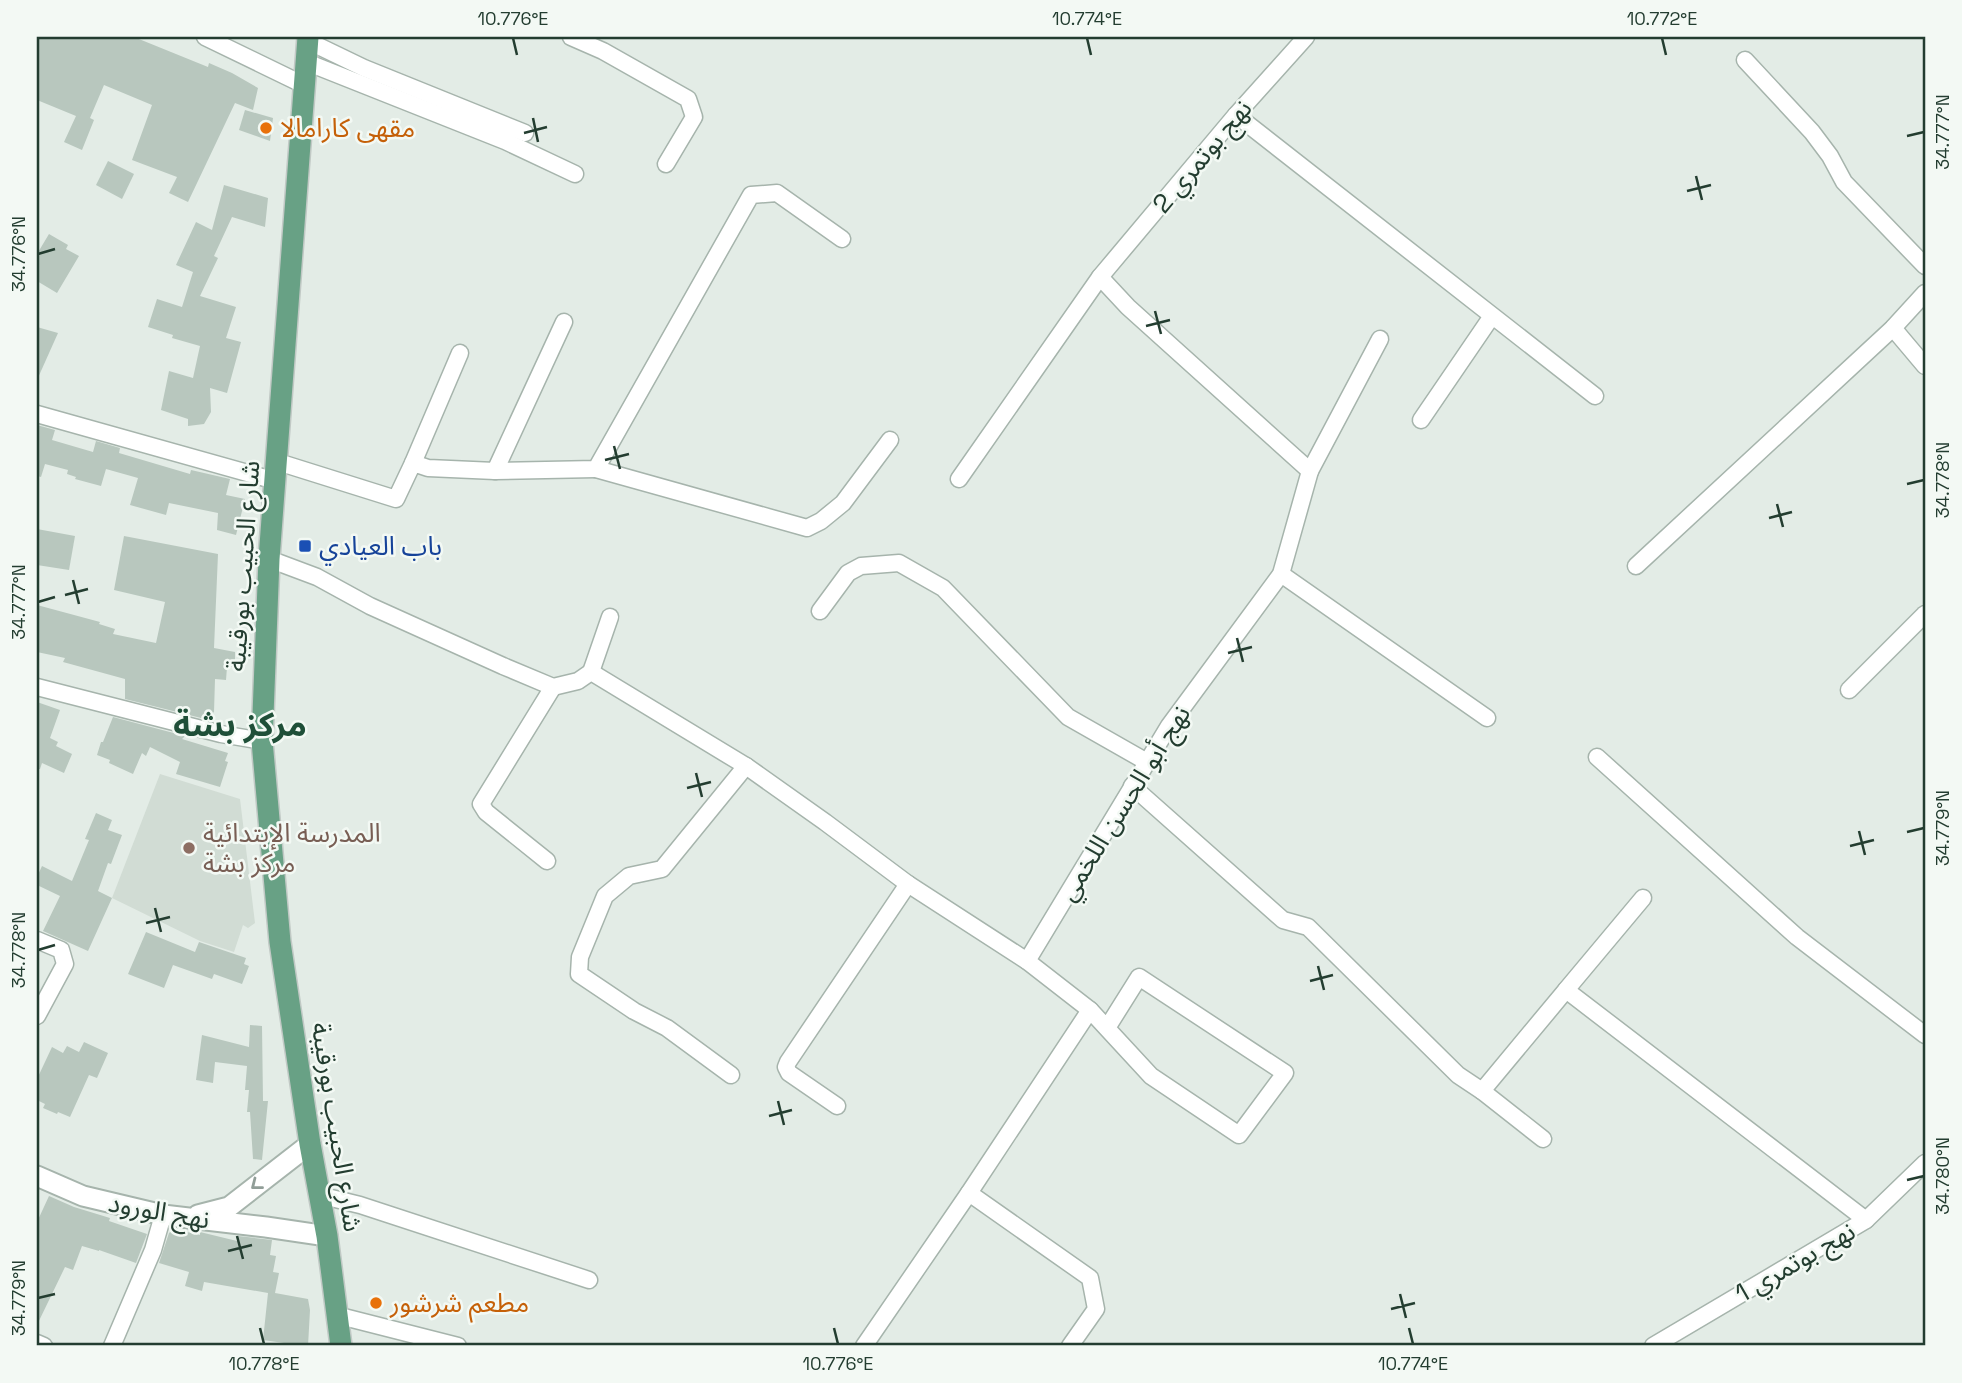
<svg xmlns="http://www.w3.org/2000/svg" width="1962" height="1383" font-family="'Space Grotesk','Noto Sans Arabic',sans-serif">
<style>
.built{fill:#d1dcd4}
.building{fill:#b8c7be}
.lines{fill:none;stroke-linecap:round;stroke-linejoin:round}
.minor-casing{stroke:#a6b4ac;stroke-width:19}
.tertiary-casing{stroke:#a6b4ac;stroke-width:23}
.primary-casing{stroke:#c1c9c5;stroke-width:24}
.minor{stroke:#fff;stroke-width:16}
.tertiary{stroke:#fff;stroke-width:19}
.primary{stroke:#68a185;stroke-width:21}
.oneway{stroke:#919e98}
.ticks{fill:none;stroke:#233d30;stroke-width:2.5}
.food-dot{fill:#e8710a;stroke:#f3f9f4;stroke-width:2.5}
.transit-dot{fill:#1a4fb4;stroke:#f3f9f4;stroke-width:2.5}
.education-dot{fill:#8d6e63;stroke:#f3f9f4;stroke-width:2.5}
.labels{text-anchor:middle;stroke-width:5;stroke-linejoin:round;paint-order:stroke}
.food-label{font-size:26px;fill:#c56008;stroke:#f3f9f4;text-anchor:start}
.street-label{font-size:26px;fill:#233d30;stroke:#f3f9f4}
.transit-label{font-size:26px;fill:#164399;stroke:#f3f9f4;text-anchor:start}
.education-label{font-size:26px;fill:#785e54;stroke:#f3f9f4;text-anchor:start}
.district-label{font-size:33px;font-weight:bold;fill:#1f4f38;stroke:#f3f9f4}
.neatline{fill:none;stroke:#233d30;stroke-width:2.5}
.ticks-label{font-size:18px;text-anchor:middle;fill:#233d30}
</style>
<rect width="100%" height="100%" fill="#e3ece6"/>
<polygon class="built" points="160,774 240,799 255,923 248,928 243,925 234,952 200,941 112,898"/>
<g class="building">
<polygon points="37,37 134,37 208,67 209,63 232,73 258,88 253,110 235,103 188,202 169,193 177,177 132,160 152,105 104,85 90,118 94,120 82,150 64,142 76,116 37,100"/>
<polygon points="245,110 273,118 270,141 239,130"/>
<polygon points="108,161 134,174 122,199 96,185"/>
<polygon points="224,185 268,198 265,227 232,217 214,256 218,258 200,296 236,307 226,338 241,342 227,393 210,388 211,412 204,424 188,426 188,419 161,410 169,371 193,378 200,346 172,338 173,335 148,327 157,299 182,307 193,272 176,265 196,222 212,230"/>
<polygon points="49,234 68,245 66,249 79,256 57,293 37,281 37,254"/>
<polygon points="37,327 58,333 37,380"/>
<polygon points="37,425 55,430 52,440 93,452 96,441 120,448 119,453 190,474 191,470 230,479 226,495 245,499 236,535 217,530 218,513 169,503 166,515 130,505 138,478 106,469 101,486 75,479 76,477 67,474 68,470 45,464 41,477 37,476"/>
<polygon points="37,529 75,536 69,570 37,565"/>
<polygon points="124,536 218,554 214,648 235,652 235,667 227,667 226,680 215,679 214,712 205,719 125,699 125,679 63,662 65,658 37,652 37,605 100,622 99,624 115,629 113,634 156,643 165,602 114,590"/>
<polygon points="37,702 60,710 50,738 58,742 56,746 72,754 64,773 42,763 40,769 37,769"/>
<polygon points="113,717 185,736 182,739 228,753 225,761 228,762 220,787 176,774 180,762 150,747 146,756 142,753 133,774 109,763 110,760 97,755 101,742 103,742"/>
<polygon points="96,813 112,820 108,830 122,835 111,864 108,863 98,891 112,898 88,951 43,931 60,896 37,885 37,877 42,866 72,881 89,840 85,839"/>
<polygon points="146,932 195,952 199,942 246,958 244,964 249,966 242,984 214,974 212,979 173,965 164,988 128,974"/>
<polygon points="250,1025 262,1026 263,1101 268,1101 262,1160 253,1159 250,1112 247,1112 249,1090 245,1090 247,1066 215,1062 213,1083 196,1080 202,1035 249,1047"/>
<polygon points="84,1042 108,1053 97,1078 89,1075 70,1117 58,1112 57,1114 43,1108 45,1104 37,1100 37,1079 52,1047 63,1053 67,1046 79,1052"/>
<polygon points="49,1196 74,1207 110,1218 109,1221 147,1234 136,1263 99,1250 99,1251 82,1246 73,1270 65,1267 37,1325 37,1222"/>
<polygon points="174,1229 200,1235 200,1232 237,1241 238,1236 272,1240 270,1255 276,1256 273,1272 279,1273 275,1293 308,1299 310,1310 308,1346 284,1346 284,1343 263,1340 268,1293 204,1282 202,1291 185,1286 189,1272 159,1263 169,1233"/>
</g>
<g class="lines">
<g class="minor-casing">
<g id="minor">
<polyline points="205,37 304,85"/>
<polyline points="571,37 603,51 688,99 694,117 666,164"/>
<polyline points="308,41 364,68 525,133"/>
<polyline points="1745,60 1812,132 1830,156 1844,182 1925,266"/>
<polyline points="306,62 505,141 575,174"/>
<polyline points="1236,115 1595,396"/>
<polyline points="1893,328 1925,366"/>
<polyline points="37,414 276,481"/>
<polyline points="1421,420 1492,316"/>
<polyline points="278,462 396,499 413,463 428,468 495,471 596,469 751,195 777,193 842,239"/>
<polyline points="413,463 460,353"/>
<polyline points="596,469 807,528 821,521 843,503 890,440"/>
<polyline points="495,471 564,322"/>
<polyline points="1310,471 1380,339"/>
<polyline points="959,479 1100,277 1236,115 1306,37"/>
<polyline points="269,559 317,577 370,606 503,666 553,687 578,681 591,672 746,766 825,822 908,884 1027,961"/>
<polyline points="1636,566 1893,328 1925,293"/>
<polyline points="1281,574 1487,718"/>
<polyline points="820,611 848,573 861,566 899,563 943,588 1068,717 1147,762"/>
<polyline points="591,672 610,617"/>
<polyline points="37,687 221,734 262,741"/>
<polyline points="1849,690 1925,614"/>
<polyline points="1597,757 1797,937 1925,1035"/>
<polyline points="1132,786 1283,920 1308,927 1458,1075 1482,1091 1566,990 1866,1220"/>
<polyline points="547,861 486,812 481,804 553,687"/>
<polyline points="37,940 61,950 65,964 37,1016"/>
<polyline points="1566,990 1643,898"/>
<polyline points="1090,1010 1151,1076 1239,1135 1285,1073 1139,977 1107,1028"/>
<polyline points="731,1075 667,1028 634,1011 579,974 580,957 605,896 629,876 662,869 746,766"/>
<polyline points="1482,1091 1543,1139"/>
<polyline points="837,1106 789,1073 786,1067 788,1062 908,884"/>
<polyline points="969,1193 1090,1278 1096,1309 1070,1346"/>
<polyline points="319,1195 360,1205 589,1280"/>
<polyline points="336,1315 458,1346"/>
<polyline points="37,1343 44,1346"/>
<polyline points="112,1346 153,1250 163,1215"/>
<polyline points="864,1346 969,1193 1090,1010 1027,961 1169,726 1281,574 1310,471 1128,307 1100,277"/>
<polyline points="1653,1346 1866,1220 1925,1163"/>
</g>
</g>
<g class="tertiary-casing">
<g id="tertiary">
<polyline points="37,1176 83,1196 163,1215 266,1227 327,1236"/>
<polyline points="198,1215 229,1207 310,1144"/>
</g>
</g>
<g class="primary-casing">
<polyline id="primary" points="308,37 269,559 262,741 280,942 310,1144 327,1236 341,1346"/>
</g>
<use href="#minor" class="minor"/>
<use href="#tertiary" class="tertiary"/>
<use href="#primary" class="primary"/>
</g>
<defs><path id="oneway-chevron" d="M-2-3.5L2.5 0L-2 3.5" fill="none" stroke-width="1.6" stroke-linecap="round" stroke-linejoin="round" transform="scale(1.75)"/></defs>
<use class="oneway" href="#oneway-chevron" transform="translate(256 1185) rotate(142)"/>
<path class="ticks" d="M513,38L517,55M1087,38L1091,55M1662,38L1666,55M533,118L538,142M524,133L547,127M1907,136L1924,132M1696,176L1702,200M1687,191L1711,185M38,254L55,249M1155,311L1161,334M1146,326L1170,320M614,446L620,469M605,460L629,454M1907,484L1924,480M1777,504L1783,527M1769,518L1792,512M73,580L79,604M65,595L88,589M38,602L55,597M1237,638L1243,662M1228,653L1252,647M696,773L702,797M687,788L711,782M1859,831L1865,855M1907,832L1924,828M1850,846L1874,840M155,908L161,932M146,923L170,917M38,950L55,945M1318,966L1324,990M1310,981L1333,975M778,1101L784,1125M769,1116L792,1110M1907,1180L1924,1176M237,1236L243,1259M228,1251L252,1245M1400,1294L1406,1318M38,1298L55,1294M1391,1309L1415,1303M260,1328L264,1344M834,1328L838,1344M1409,1328L1413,1344"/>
<g class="food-dot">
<circle cx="266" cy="128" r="7"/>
<circle cx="376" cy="1303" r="7"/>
</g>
<rect class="transit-dot" x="298" y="539" width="14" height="14" rx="3.5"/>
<circle class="education-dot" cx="189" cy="848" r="7"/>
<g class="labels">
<g class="food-label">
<text x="280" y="137">مقهى كارامالا</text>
<text x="390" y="1312">مطعم شرشور</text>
</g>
<g class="street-label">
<text transform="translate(1202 156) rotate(-50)" y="9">نهج بوتمري 2</text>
<text transform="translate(243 566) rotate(-86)" y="9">شارع الحبيب بورقيبة</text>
<text transform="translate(1124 803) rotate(-58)" y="9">نهج أبو الحسن اللخمي</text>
<text transform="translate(337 1127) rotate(81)" y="9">شارع الحبيب بورقيبة</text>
<text transform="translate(159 1211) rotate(10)" y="9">نهج الورود</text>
<text transform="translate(1795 1262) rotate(-30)" y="9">نهج بوتمري 1</text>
</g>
<g class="transit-label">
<text x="319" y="555">باب العيادي</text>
</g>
<g class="education-label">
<text x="203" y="842">المدرسة الإبتدائية<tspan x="203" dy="30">مركز بشة</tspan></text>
</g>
<g class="district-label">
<text x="240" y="736">مركز بشة</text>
</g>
</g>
<rect width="1962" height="1383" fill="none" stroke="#f3f9f4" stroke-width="77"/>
<rect x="38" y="38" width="1886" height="1306" class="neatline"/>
<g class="ticks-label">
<text x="513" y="25">10.776°E</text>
<text x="1087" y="25">10.774°E</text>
<text x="1662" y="25">10.772°E</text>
<text transform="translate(1943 132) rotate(-90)" y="6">34.777°N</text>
<text transform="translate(19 254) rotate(-90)" y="6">34.776°N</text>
<text transform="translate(1943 480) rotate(-90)" y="6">34.778°N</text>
<text transform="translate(19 602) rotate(-90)" y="6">34.777°N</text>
<text transform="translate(1943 828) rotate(-90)" y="6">34.779°N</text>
<text transform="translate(19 950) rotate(-90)" y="6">34.778°N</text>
<text transform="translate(1943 1176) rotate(-90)" y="6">34.780°N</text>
<text transform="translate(19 1298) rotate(-90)" y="6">34.779°N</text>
<text x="264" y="1370">10.778°E</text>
<text x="838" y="1370">10.776°E</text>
<text x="1413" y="1370">10.774°E</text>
</g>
</svg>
